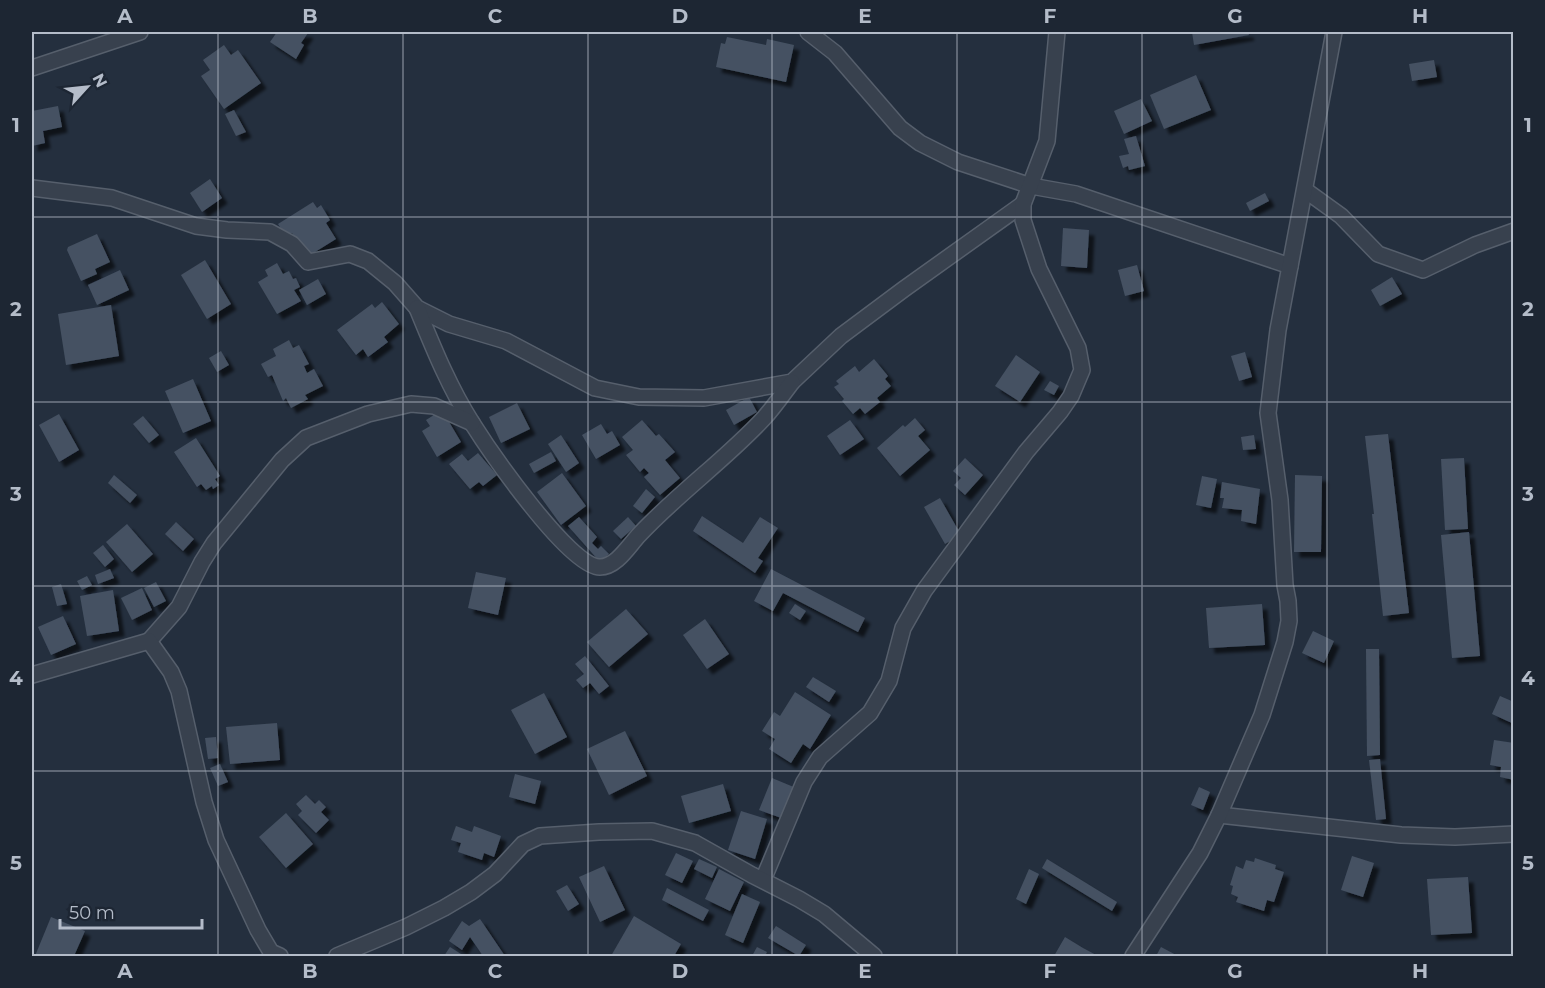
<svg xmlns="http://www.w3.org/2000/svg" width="1545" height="988" font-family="Montserrat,sans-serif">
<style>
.building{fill:#455162;filter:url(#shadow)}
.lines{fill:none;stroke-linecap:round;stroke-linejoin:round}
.street-casing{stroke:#565f6c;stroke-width:18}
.street{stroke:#38414e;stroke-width:15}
.grid{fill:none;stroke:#b4bcc9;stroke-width:1.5;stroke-opacity:0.55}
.neatline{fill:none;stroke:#b4bcc9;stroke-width:2}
.grid-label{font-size:20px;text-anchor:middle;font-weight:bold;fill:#b4bcc9}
</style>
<defs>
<filter id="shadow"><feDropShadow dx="5.5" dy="5.5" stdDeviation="1.5" flood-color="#0009"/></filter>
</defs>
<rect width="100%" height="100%" fill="#242f3e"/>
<g class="building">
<polygon points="277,32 305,32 308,33 301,43 304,45 296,59 270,42"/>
<polygon points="1192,32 1248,32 1249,35 1194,45"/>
<polygon points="727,37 766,45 767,39 794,45 786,82 716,67 721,43 725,44"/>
<polygon points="224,45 231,55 238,50 261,83 224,109 201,76 210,70 203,60"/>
<polygon points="1434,60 1437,77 1412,81 1409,64"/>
<polygon points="1196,75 1211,110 1164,129 1150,95"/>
<polygon points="1141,99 1152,121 1124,134 1114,111"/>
<polygon points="58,106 62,127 43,131 45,143 32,146 32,111"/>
<polygon points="234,110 246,132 236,136 225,114"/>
<polygon points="1136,136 1145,166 1129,170 1128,166 1123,168 1119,156 1129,154 1124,139"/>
<polygon points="210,179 222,198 202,212 190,193"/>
<polygon points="1265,193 1269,201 1250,211 1246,203"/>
<polygon points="313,202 317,208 321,205 330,220 326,223 336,239 307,257 292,233 286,237 278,224"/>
<polygon points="1063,228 1089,230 1087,268 1061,266"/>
<polygon points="97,234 110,262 95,269 97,274 81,281 67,250 68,247"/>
<polygon points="205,260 231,304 207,319 181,275"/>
<polygon points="277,263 283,274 289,271 293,279 296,278 300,287 294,290 301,301 277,314 258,282 268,276 265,270"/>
<polygon points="1137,265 1144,291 1125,296 1118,270"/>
<polygon points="120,270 129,290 97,305 88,285"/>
<polygon points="1392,277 1402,294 1380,306 1371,290"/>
<polygon points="318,279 326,294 307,305 299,290"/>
<polygon points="382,302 399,324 384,337 388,342 368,357 363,349 356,355 337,330 372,304 375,308"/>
<polygon points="111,305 119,356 66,365 58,314"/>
<polygon points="289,340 293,348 299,345 309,364 304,366 307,373 314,369 323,386 305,395 308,399 291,408 286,398 283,401 272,375 268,377 261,364 276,356 273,349"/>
<polygon points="221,351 229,365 217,372 209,358"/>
<polygon points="1245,352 1252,377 1239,381 1231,356"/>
<polygon points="1016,355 1040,372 1020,402 995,386"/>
<polygon points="874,359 888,376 885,379 891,386 877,398 880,402 865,414 860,408 853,414 842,401 844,399 834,387 839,384 836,381 855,366 859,372"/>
<polygon points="193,379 211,421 183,433 165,391"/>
<polygon points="1050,381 1059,386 1054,395 1044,390"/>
<polygon points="749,397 757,412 734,425 726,410"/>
<polygon points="517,403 530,429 501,443 489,417"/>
<polygon points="442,410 461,442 437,457 422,431 430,426 426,420"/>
<polygon points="59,414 79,450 59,462 39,425"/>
<polygon points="143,416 159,435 149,443 133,424"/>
<polygon points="915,418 925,430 918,436 930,450 900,476 877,448 903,425 905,427"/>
<polygon points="642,420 656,436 659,434 675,452 665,460 680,478 660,495 644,477 649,473 644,468 640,472 626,455 633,450 622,437"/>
<polygon points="850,420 864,439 840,455 827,436"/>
<polygon points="601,424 607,434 612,431 620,445 596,459 582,435"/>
<polygon points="1388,434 1409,613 1383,616 1372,514 1374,514 1365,436"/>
<polygon points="561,435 579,463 566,472 548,444"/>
<polygon points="1254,435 1256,449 1243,450 1241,437"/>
<polygon points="196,438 220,476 215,479 219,485 213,489 212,486 206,490 201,484 197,487 174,452"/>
<polygon points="551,452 556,461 534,473 529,464"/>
<polygon points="478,453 497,475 483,486 479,482 470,489 449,464 462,454 468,461"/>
<polygon points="965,458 983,475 965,495 954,485 961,478 953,471"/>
<polygon points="1464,458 1468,529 1445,530 1441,459"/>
<polygon points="562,473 586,506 561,525 537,492"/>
<polygon points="114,475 137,495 130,503 108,483"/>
<polygon points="1295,475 1322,476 1321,552 1294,552"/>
<polygon points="1202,476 1217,479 1211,508 1196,505"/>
<polygon points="1222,482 1260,489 1256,524 1241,521 1242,510 1222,508 1224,498 1220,498"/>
<polygon points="646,489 655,497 642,513 633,506"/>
<polygon points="940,498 961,535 945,544 924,507"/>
<polygon points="702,516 743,543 760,517 778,528 758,558 763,561 755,573 693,531"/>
<polygon points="579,517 597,537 592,543 598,549 601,546 609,554 600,562 568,526"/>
<polygon points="628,517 636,526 621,539 613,531"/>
<polygon points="176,522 194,539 183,551 165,534"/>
<polygon points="127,524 153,554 132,572 106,542"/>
<polygon points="1469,532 1480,656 1452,658 1441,535"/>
<polygon points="103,545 114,559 105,567 93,553"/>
<polygon points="110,569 114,578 98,584 95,575"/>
<polygon points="771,569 865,618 858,632 783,593 773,611 754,601"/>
<polygon points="476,572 506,578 498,615 468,608"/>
<polygon points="87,576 92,585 82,590 77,581"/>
<polygon points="156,582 166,601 154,607 144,588"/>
<polygon points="61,584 67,604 57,606 52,587"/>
<polygon points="142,588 152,610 132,620 121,598"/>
<polygon points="113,590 119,631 87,636 80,596"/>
<polygon points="795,604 806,611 800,620 789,613"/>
<polygon points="1262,604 1265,645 1209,648 1206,608"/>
<polygon points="626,609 648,634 609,667 587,642"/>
<polygon points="63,616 76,644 51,655 38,627"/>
<polygon points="705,619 729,654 707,669 683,635"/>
<polygon points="1313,631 1334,641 1324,663 1302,653"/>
<polygon points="1366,649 1379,649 1380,755 1367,756"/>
<polygon points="585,656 609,686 599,694 590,683 583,688 576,680 584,674 575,664"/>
<polygon points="813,677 836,691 829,702 806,687"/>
<polygon points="795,692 831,715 810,749 803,744 791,763 769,749 775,739 762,731 774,712 780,716"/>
<polygon points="544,693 567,737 535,754 511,710"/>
<polygon points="1500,696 1514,702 1514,724 1492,714"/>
<polygon points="277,723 280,760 230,764 226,727"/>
<polygon points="625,731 647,776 609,795 587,749"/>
<polygon points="216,737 218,758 208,759 205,738"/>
<polygon points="1494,740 1514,743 1514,780 1500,777 1501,767 1490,765"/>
<polygon points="1380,759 1386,819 1376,820 1369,760"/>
<polygon points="220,764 228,782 218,786 210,768"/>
<polygon points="515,774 541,781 535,804 509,797"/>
<polygon points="772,778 796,788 784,819 759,810"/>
<polygon points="723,784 731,811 689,823 681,796"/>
<polygon points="1199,787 1210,792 1203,810 1191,805"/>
<polygon points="306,795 315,804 319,800 326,807 321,812 329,820 316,833 298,815 302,811 296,804"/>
<polygon points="741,811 767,819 755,859 728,850"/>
<polygon points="286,813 313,844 286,868 259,837"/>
<polygon points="456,826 472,832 474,826 501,836 494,857 484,853 482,860 458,852 461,843 451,840"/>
<polygon points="676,853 693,861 682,883 665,875"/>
<polygon points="1352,856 1374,863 1363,897 1341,890"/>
<polygon points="1255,858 1276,865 1275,869 1284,872 1274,902 1267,900 1264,911 1236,902 1238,897 1231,894 1233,886 1230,885 1236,866 1243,869 1246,860 1254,862"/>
<polygon points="699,859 717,867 712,878 694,869"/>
<polygon points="1047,859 1117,902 1112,911 1042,868"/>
<polygon points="604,866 625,910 600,922 579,877"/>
<polygon points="719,869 744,882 730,911 705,899"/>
<polygon points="1029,869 1039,874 1026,904 1016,899"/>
<polygon points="1468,877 1472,933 1431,935 1427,879"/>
<polygon points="567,885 579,904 568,911 556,891"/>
<polygon points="667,888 709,910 703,921 662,900"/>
<polygon points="742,894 760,902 743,943 725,935"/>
<polygon points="634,916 681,944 674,956 611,956"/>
<polygon points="51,917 85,931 74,956 35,956"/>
<polygon points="480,919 505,956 483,956 470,937 462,950 449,941 462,921 469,926"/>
<polygon points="776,926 806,945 799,956 768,938"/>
<polygon points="1065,937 1083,948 1098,956 1054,956"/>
<polygon points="450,947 464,956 444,956"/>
<polygon points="757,947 767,952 765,956 752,956"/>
<polygon points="1161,947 1178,956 1156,956"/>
</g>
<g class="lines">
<g class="street-casing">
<g id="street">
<polyline points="808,32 835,53 900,128 920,143 958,162 1031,186 1076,194 1290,266"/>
<polyline points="32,68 140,32"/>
<polyline points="32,188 112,198 196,226 227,230 270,232 292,244 308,262 350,254 368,261 395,283 417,308 449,324 506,341 595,388 639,397 704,398 792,382 841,336 904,289 1023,204"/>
<polyline points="1305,190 1341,216 1378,254 1423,270 1475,245 1514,231"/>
<path d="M417,308C433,347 449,387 472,423C489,450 570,568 600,567C616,567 628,547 638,536C677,494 725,460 764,418C774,407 783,394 792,382"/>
<polyline points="149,641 179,607 202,562 214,543 282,460 306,438 368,414 411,404 434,406 472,423"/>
<polyline points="32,675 149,641 171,672 179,691 204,802 216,840 258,930 271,952 280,956"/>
<polyline points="1219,815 1401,835 1455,837 1514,834"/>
<polyline points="763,880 804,782 820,757 870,713 889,681 903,628 924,591 1026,452 1060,412 1071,396 1082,370 1078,348 1039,269 1023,220 1023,204 1047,141 1057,32"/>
<polyline points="337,956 406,927 444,908 471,892 495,874 523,844 540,836 599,832 652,831 695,843 752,875 799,899 824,914 874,956"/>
<polyline points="1133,956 1200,853 1219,815 1262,715 1285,642 1289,621 1288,601 1285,585 1280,500 1268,413 1278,330 1334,32"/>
</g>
</g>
<use href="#street" class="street"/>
</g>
<path class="grid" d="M218,32V956M403,32V956M588,32V956M772,32V956M957,32V956M1142,32V956M1327,32V956M32,217H1514M32,402H1514M32,586H1514M32,771H1514"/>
<rect width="1545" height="988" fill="none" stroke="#1d2633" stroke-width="66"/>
<g transform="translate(87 87) rotate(63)" stroke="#1d2633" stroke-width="4.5" paint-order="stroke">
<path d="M0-4.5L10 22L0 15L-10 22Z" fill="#b4bcc9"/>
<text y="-9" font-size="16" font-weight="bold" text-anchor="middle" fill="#b4bcc9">N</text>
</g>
<path d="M60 919v9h142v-9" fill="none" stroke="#b4bcc9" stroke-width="3"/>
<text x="69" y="919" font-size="18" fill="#b4bcc9" stroke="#1d2633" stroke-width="4.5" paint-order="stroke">50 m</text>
<rect x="33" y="33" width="1479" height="922" class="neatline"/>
<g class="grid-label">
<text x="125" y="23">A</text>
<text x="310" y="23">B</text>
<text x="495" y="23">C</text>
<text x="680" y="23">D</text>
<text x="865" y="23">E</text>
<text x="1050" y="23">F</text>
<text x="1235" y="23">G</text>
<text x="1420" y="23">H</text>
<text x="16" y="132">1</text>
<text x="1528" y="132">1</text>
<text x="16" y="316">2</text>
<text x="1528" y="316">2</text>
<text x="16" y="501">3</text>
<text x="1528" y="501">3</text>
<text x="16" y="685">4</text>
<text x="1528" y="685">4</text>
<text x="16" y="870">5</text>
<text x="1528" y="870">5</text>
<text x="125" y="978">A</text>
<text x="310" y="978">B</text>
<text x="495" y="978">C</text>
<text x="680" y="978">D</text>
<text x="865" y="978">E</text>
<text x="1050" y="978">F</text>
<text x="1235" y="978">G</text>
<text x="1420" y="978">H</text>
</g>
</svg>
